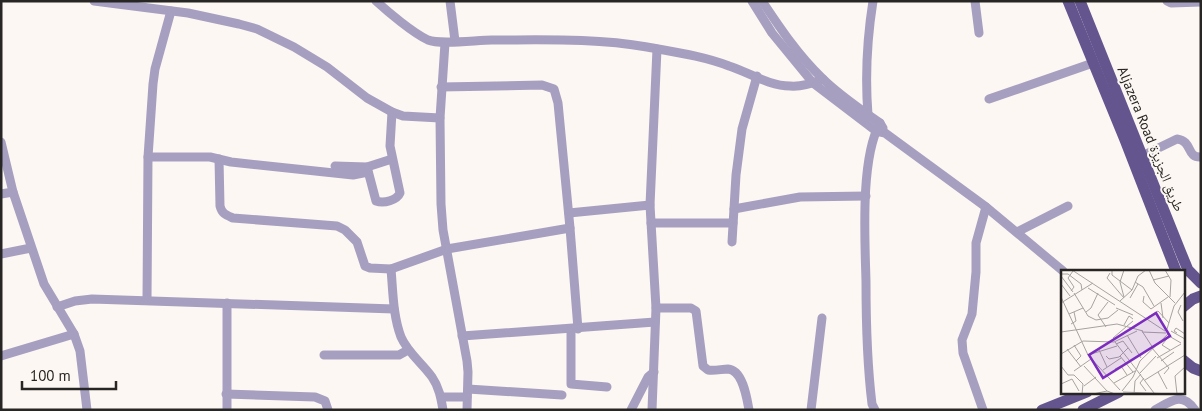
<svg xmlns="http://www.w3.org/2000/svg" width="1202" height="411" font-family="'PT Sans','Noto Naskh Arabic',sans-serif">
<style>
.lines{fill:none;stroke-linecap:round;stroke-linejoin:round}
.minor{stroke:#a79fc0;stroke-width:9}
.major{stroke:#65558f;stroke-width:11}
.labels{text-anchor:middle;stroke-width:4;stroke-linejoin:round;paint-order:stroke}
.street-label{font-size:14px;fill:#282624;stroke:#fcf7f2}
.inset-road{fill:none;stroke:#a7a3a0;stroke-width:1}
.view{fill:#7b2cbf;fill-opacity:0.15;stroke:#7b2cbf;stroke-width:2.5}
.inset-edge{fill:none;stroke:#282624;stroke-width:2.5}
</style>
<rect width="100%" height="100%" fill="#fcf7f2"/>
<g class="lines">
<g class="minor">
<polyline points="94,1 188,13 239,24 257,29 294,47 327,67 367,98 392,112 403,116 440,118"/>
<path d="M376,1C388,12 413,33 428,40C440,45 477,40 492,40C544,40 596,38 647,47C674,52 703,56 729,66C748,72 769,86 790,86C802,87 812,83 823,79"/>
<polyline points="450,1 455,41"/>
<polyline points="752,1 772,33 813,83 876,131 885,133 986,207 1063,271"/>
<path d="M762,1C780,28 798,55 822,78C839,95 860,109 880,123L883,128"/>
<polyline points="975,1 979,33"/>
<polyline points="1167,1 1171,3 1201,2"/>
<polyline points="445,43 440,118 441,204 443,230 467,361 468,372 467,410"/>
<polyline points="441,87 542,85 554,89 558,103 570,228 578,329"/>
<polyline points="989,99 1093,63"/>
<path d="M868,115C865,77 867,39 873,1"/>
<polyline points="1,142 13,192 44,284 74,334 80,351 87,410"/>
<path d="M1142,156L1177,139C1193,141 1186,158 1201,157"/>
<polyline points="148,157 210,157 231,162 353,175 368,172"/>
<path d="M219,159L220,206C222,214 226,215 233,218L337,226L345,230L357,242L365,266L370,268L391,269L447,249L570,228"/>
<polyline points="335,166 367,167 392,159"/>
<path d="M367,167L376,201C384,204 397,200 400,193L390,146L392,112"/>
<polyline points="1,194 13,192"/>
<polyline points="734,209 800,197 866,196"/>
<polyline points="569,213 650,205"/>
<polyline points="651,223 733,223"/>
<polyline points="1017,232 1068,206"/>
<polyline points="732,242 736,175 742,129 757,76"/>
<polyline points="1,254 31,248"/>
<path d="M391,269C393,292 393,316 401,337C408,353 422,363 432,377C439,387 441,398 443,410"/>
<polyline points="147,300 148,157 153,84 155,69 171,11"/>
<polyline points="57,307 75,301 92,299 394,309"/>
<path d="M656,308H691L696,311L703,366L708,370C715,371 722,369 728,369C743,370 747,399 749,410"/>
<polyline points="571,329 571,384 607,387"/>
<polyline points="462,336 655,322"/>
<polyline points="324,355 399,355 408,350"/>
<polyline points="1,356 74,334"/>
<polyline points="468,389 562,395"/>
<polyline points="226,394 315,397 325,401 328,410"/>
<polyline points="441,397 467,397"/>
<polyline points="227,410 227,303"/>
<polyline points="631,410 648,377 654,372"/>
<polyline points="652,410 656,308 650,205 657,49"/>
<polyline points="811,410 822,318"/>
<path d="M875,410L872,404C867,363 866,323 866,282C865,240 860,159 880,123"/>
<polyline points="983,410 963,353 962,340 972,314 976,272 976,243 986,207"/>
<path d="M1155,410C1171,401 1182,391 1195,410"/>
</g>
<g class="major">
<polyline points="1068,1 1125,140 1176,271"/>
<polyline points="1080,1 1181,253 1188,270 1201,283"/>
<polyline points="1183,307 1193,299 1201,296"/>
<polyline points="1183,360 1193,368 1201,371"/>
<polyline points="1042,410 1087,392"/>
<polyline points="1083,410 1119,392"/>
</g>
</g>
<g class="labels">
<g class="street-label">
<text transform="translate(1151 139) rotate(68)" y="5">Aljazera Road طريق الجزيزة</text>
</g>
</g>
<g transform="translate(1061 270)">
<rect width="124" height="124" fill="#fcf7f2"/>
<path class="inset-road" d="M11,0L104,61M51,0V5L71,20M63,0L59,12L63,27M88,0L94,13L114,33M104,0L110,10L109,27M49,3L46,8L63,28M0,4H7L20,14L21,20M0,6L12,22M92,10L108,6M74,12L82,17L93,36M0,14L9,26M27,18L54,35M10,21L13,17L7,8L12,1M13,23L27,46L35,50L47,48L57,40M83,26L82,32L90,39L107,27M0,27L27,85L59,120M69,28L77,14M59,31L71,20L77,6L85,0M0,33L32,13M100,33L102,48M120,35L117,42L122,51M55,38L72,45M25,42L30,38L37,23M8,44L22,38M87,47L97,41L108,53M10,54L15,51L13,42M63,55L68,46L72,49M45,57L37,45L47,32M106,59L113,36L124,22M81,61L92,78M110,61L124,69M0,62L56,54L82,61M81,62L105,63M116,63L113,61L115,58L124,64M66,65L80,88M52,68L72,51M54,72L75,99M55,74L62,71L71,83M13,75L20,86L15,91M91,78L108,98L103,104M6,79L20,97M38,80L46,97M109,80L101,75L108,66L120,73M0,84L22,71L53,72L76,61M27,85L56,76M45,86L48,89L58,87L67,78M59,86L72,102M96,88L120,74M100,91L113,82M0,96L7,105H13M23,96L46,121M54,99L60,96L66,105M75,99L93,123M42,100L60,88M13,101L30,89M97,102L106,119M79,103L95,86M13,105L22,114L21,124M83,108L79,113L85,121M84,110L124,85M53,113L74,101M0,114L11,109L18,121M23,116L35,107M61,121L72,107L79,91L107,64M62,122L113,124M32,124L46,121L54,124M73,124L74,111L80,104M116,124L114,106L124,97"/>
<path class="view" d="M95,43L109,66L42,108L28,85Z"/>
<rect width="124" height="124" class="inset-edge"/>
</g>
<rect width="1202" height="411" fill="none" stroke="#282624" stroke-width="5"/>
<path d="M22 381v8h94v-8" fill="none" stroke="#282624" stroke-width="2.5"/>
<text x="30" y="381" font-size="15" fill="#282624" stroke="#fcf7f2" stroke-width="4" paint-order="stroke">100 m</text>
</svg>
